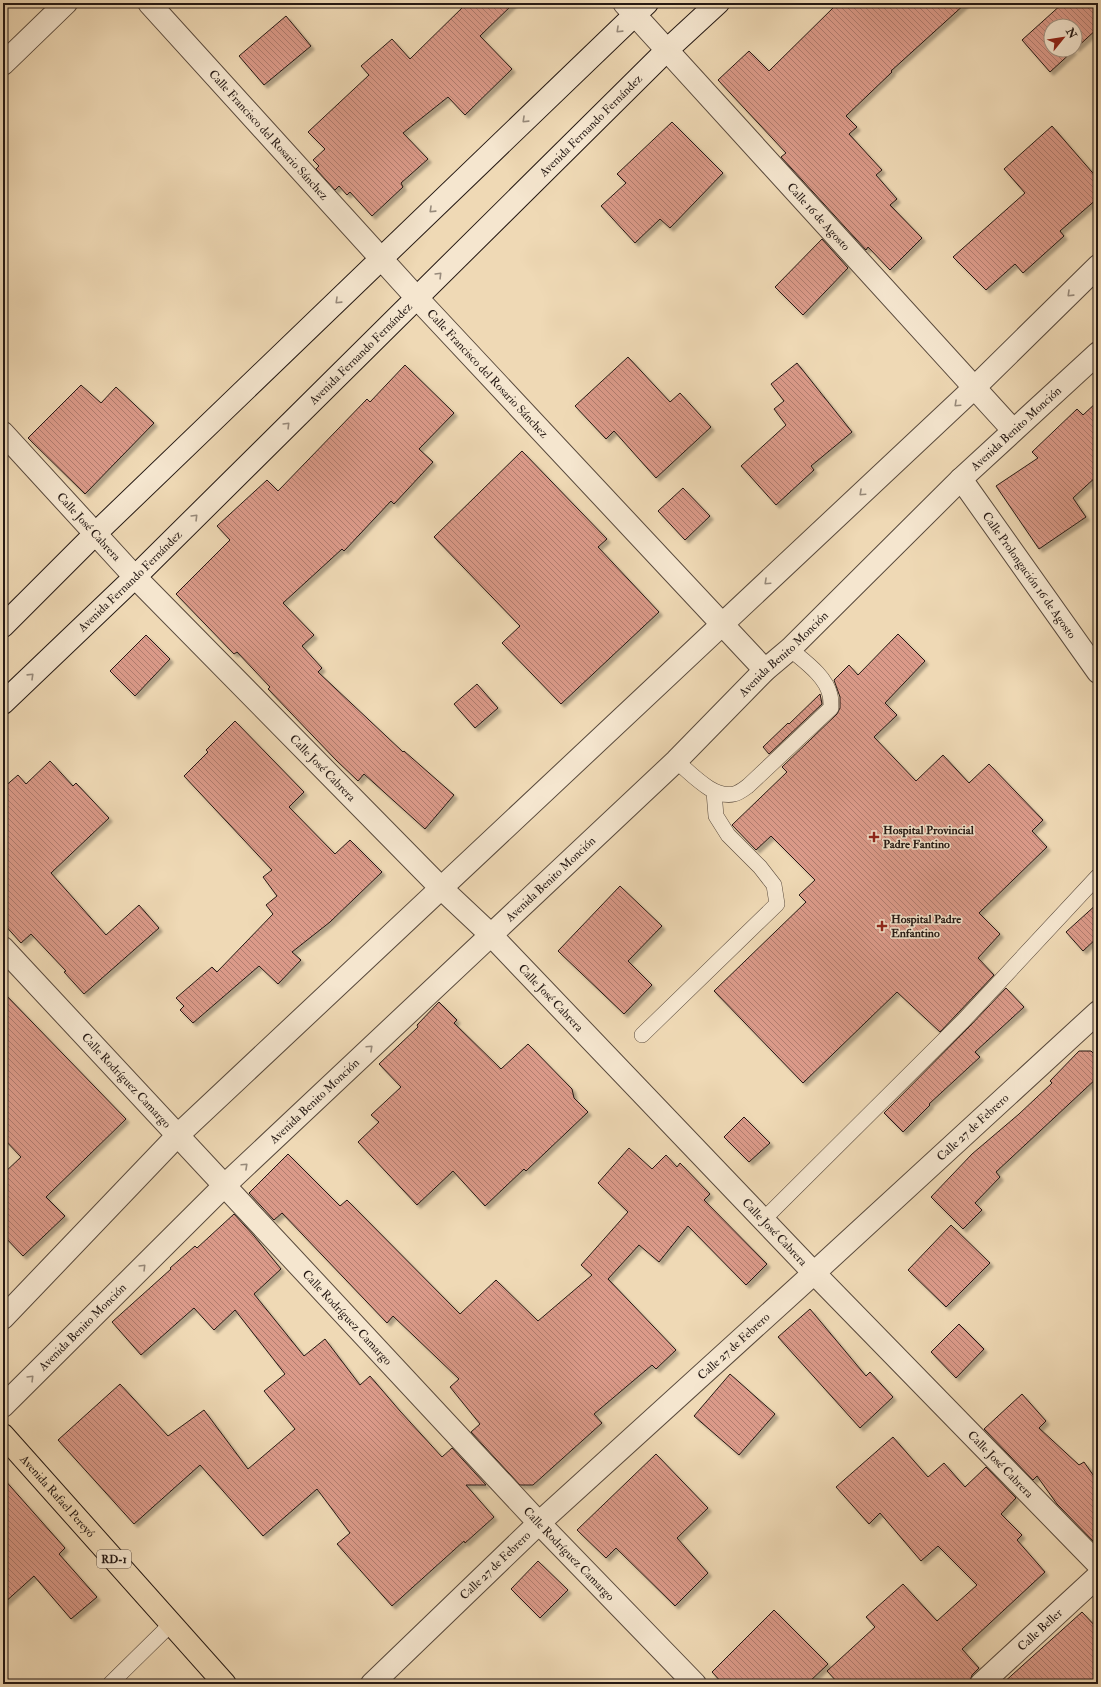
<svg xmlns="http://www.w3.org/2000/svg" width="1101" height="1687" font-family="'IM FELL Double Pica',serif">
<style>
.building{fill:url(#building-back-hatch);stroke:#251914;filter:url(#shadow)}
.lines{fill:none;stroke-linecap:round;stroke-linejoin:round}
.lane-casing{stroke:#58493c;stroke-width:16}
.street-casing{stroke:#58493c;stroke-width:24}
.secondary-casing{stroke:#251914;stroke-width:24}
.primary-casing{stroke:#251914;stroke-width:24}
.lane{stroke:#f5e6cf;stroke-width:15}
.street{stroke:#f5e6cf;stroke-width:22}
.secondary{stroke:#f5e6cf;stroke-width:22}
.primary{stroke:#efd9b5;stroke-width:22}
.oneway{stroke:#978a7b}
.poi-dot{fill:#8f2418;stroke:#f5e6cf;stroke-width:1.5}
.labels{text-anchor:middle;stroke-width:3;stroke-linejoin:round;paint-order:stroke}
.shield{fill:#f5e6cf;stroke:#63564c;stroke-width:1}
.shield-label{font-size:11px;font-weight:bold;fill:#251914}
.street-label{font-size:12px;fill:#251914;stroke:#f5e6cf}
.poi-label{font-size:12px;font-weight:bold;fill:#251914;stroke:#f5e6cf;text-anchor:start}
</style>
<defs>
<pattern id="building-back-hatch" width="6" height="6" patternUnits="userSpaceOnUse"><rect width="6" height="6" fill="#db9a89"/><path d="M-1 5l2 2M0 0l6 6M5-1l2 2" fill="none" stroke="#b17d6f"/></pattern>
<filter id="shadow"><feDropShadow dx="3.5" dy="3.5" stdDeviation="1" flood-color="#0004"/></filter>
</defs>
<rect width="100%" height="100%" fill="#efd9b5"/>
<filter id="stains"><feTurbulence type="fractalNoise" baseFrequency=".005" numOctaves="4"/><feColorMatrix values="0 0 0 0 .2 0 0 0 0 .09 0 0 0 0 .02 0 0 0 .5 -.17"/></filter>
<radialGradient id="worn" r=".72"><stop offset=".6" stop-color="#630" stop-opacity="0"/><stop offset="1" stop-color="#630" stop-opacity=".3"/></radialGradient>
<g class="building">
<polygon points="467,3 514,3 480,36 512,69 465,115 448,97 403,133 428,159 401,183 403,187 372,216 350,192 347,195 339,186 335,190 316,169 319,166 313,160 325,149 308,132 369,75 361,66 392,39 410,59"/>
<polygon points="838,3 966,3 891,71 892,72 846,116 857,127 849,134 882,170 876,175 897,199 890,205 922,238 890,270 868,247 866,250 781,157 786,153 718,80 749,51 769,71"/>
<polygon points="1063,3 1098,3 1098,28 1075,49 1075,26 1051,26 1051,50 1074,50 1050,72 1022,40"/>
<polygon points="286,16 311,46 264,85 239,56"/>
<polygon points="672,122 723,173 670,228 660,219 635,243 601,206 626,183 617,174"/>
<polygon points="1052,126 1098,179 1098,198 1060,231 1064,236 1023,273 1015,264 986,290 953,257 1025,193 1004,169"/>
<polygon points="822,239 848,268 803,315 775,287"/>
<polygon points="628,357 670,402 680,393 711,427 656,478 614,431 606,439 575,406"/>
<polygon points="797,363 852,432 811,466 814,470 776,505 741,466 786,425 774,409 784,401 771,384"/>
<polygon points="405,365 454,413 419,449 433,462 394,504 391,501 344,551 342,549 283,603 314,635 302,646 322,668 318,672 403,752 404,751 454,795 425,829 364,774 358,781 336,760 268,689 270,687 237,652 234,654 176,594 230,540 217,526 267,480 278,491 367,399 370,402"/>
<polygon points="81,385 101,403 116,387 154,423 85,494 28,438"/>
<polygon points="1098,401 1098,475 1073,498 1086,517 1039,549 996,486 1038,458 1032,452 1077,409 1083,415"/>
<polygon points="522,451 607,539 598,547 659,612 561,704 502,643 520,626 434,537"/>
<polygon points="683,488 710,516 685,540 658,511"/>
<polygon points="898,634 925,661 885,703 897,715 874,737 916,781 943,755 969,783 989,764 1043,820 1032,831 1047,847 979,913 1000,934 978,958 994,975 940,1032 897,992 803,1083 714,991 806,902 799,895 815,880 771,836 756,850 732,825 787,772 782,767 837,714 840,708 840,697 834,680 849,665 858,675"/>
<polygon points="146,635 170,659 135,696 110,671"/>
<polygon points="477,684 498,708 475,728 454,704"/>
<polygon points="820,694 822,704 769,754 763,747 788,723 789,724"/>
<polygon points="235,721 304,792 289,807 335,854 350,840 382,872 330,922 292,952 301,960 278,984 259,966 193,1023 180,1010 184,1006 176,998 212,967 217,972 273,914 266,905 277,896 263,877 272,870 184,776 208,752 206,750"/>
<polygon points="50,761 73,786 76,783 109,818 51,873 106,935 139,905 159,928 84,994 64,972 66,971 31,934 21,943 3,923 3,788 18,775 26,784"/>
<polygon points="620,886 662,926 628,961 652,985 624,1014 558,951"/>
<polygon points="1098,903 1098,937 1083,951 1066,932"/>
<polygon points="1006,988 1024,1007 975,1052 980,1057 929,1104 930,1105 903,1132 884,1113 969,1027"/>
<polygon points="3,992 126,1119 46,1197 65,1216 23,1256 3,1235 3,1174 21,1157 3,1138"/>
<polygon points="439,1002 457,1020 454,1023 501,1069 528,1044 572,1089 574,1098 588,1112 526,1171 524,1169 485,1206 453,1171 417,1205 358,1142 379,1122 371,1115 401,1087 379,1064 418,1027 417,1025"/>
<polygon points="1079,1051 1091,1051 1098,1058 1098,1077 996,1172 1000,1177 975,1203 982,1210 963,1229 931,1197 972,1154 1019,1114 1052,1083 1050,1081"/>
<polygon points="744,1117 770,1143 749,1162 724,1137"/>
<polygon points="629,1148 652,1169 666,1155 677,1167 680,1163 710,1194 704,1200 767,1264 746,1285 688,1226 659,1262 639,1245 608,1279 676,1350 656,1369 652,1365 594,1414 602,1423 533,1485 520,1485 471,1432 480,1424 450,1387 459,1379 393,1316 387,1323 282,1213 274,1220 249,1193 288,1154 340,1206 347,1200 460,1314 496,1280 538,1321 592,1275 581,1265 628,1212 598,1183"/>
<polygon points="234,1214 255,1237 281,1269 254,1294 304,1356 325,1339 360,1385 370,1376 400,1411 442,1457 452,1448 486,1485 466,1485 494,1517 465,1543 464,1541 392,1606 337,1544 350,1533 317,1489 263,1536 200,1465 134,1524 58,1440 120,1384 168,1436 204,1410 248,1469 295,1429 264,1391 285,1374 235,1310 214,1330 194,1308 141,1355 112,1322 171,1269 170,1268 195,1246 197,1248"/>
<polygon points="951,1225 990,1263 946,1307 908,1270"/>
<polygon points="810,1309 866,1376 870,1372 893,1397 860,1428 778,1337"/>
<polygon points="959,1324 984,1349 956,1378 931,1352"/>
<polygon points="730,1374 775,1414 739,1455 694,1416"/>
<polygon points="1022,1394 1046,1421 1039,1428 1079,1465 1084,1462 1098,1482 1098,1546 1057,1504 1037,1476 1033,1480 984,1429"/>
<polygon points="893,1437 928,1477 944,1463 965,1487 986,1467 1016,1498 1001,1514 1022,1535 1017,1540 1045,1572 962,1649 979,1668 972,1675 969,1684 839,1684 827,1671 875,1627 866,1617 903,1584 937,1621 977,1585 938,1546 921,1561 880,1513 869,1524 836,1487"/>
<polygon points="656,1454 708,1508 677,1538 708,1573 675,1606 616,1548 606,1558 577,1530"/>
<polygon points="3,1478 65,1548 59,1554 97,1597 71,1619 34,1576 3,1604"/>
<polygon points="538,1561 568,1590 540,1618 511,1589"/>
<polygon points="774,1610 828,1664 807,1684 723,1684 712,1672"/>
<polygon points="1082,1612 1098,1629 1098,1684 1002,1684"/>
</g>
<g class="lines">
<g class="lane-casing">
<g id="lane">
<path d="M676,761C691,773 713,799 734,794C739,793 744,789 748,786L831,708C831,704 831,699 830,695C826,676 804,661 790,649"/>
<polyline points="642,1035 777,904 774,885 760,867 728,835 716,816 714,792"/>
<polyline points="763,1220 963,1021 1098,876"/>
<polyline points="110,1684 171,1624"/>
</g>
</g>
<g class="street-casing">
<g id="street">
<path id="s1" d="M149,3L416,297L765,670"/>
<path id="s2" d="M624,3L1013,430"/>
<polyline points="3,64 66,3"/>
<path id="s3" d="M3,433L135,577L440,887L490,934L814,1273L1098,1564"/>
<path id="s4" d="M961,479L1098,672"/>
<path id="s5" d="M3,948L539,1523L695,1684"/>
<polyline points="3,1318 178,1135 974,388 1098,266"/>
<path id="s6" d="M3,1406L225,1185L676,761L765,670L790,649L961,479L1098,353"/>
<path id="s7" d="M372,1684L539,1523L814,1273L1098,1012"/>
<path id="s8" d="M981,1684L1098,1576"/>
</g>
</g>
<g class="secondary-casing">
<g id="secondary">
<polyline points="3,626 95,534 647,3"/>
<path id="s9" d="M3,703L135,577L667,50L718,3"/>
</g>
</g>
<g class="primary-casing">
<g id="primary">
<path id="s10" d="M3,1435L225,1684"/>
</g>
</g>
<use href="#lane" class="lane"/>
<use href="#street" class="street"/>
<use href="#secondary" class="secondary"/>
<use href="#primary" class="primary"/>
</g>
<defs><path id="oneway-chevron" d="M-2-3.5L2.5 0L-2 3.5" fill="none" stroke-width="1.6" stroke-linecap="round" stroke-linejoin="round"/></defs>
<g class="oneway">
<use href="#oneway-chevron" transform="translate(619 30) rotate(136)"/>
<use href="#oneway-chevron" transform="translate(525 120) rotate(136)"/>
<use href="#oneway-chevron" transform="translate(432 210) rotate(136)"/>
<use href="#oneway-chevron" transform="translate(439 275) rotate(-45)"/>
<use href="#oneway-chevron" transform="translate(1070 294) rotate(136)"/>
<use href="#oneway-chevron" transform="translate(338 301) rotate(136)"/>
<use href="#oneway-chevron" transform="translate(957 404) rotate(137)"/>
<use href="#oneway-chevron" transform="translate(287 425) rotate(-45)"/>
<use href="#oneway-chevron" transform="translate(862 493) rotate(137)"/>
<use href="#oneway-chevron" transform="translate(195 517) rotate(-45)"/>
<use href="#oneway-chevron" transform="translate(767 582) rotate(137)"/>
<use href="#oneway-chevron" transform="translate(31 676) rotate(-44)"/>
<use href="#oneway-chevron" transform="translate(370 1048) rotate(-43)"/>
<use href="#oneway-chevron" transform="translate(245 1166) rotate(-43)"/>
<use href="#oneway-chevron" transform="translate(143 1267) rotate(-45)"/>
<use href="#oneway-chevron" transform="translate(31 1378) rotate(-45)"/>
</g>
<g class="poi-dot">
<path d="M872 831h4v4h4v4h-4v4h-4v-4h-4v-4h4z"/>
<path d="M880 920h4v4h4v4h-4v4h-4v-4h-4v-4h4z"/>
</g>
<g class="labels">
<rect class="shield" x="97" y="1550" width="34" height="18" rx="3"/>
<g class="shield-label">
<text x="114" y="1563">RD-1</text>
</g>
<g class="street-label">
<text dy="4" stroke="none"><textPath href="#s9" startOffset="824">Avenida Fernando Fernández</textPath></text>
<text dy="4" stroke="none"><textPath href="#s1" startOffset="178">Calle Francisco del Rosario Sánchez</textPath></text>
<text dy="4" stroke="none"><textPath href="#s2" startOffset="289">Calle 16 de Agosto</textPath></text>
<text dy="4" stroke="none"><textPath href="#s9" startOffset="500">Avenida Fernando Fernández</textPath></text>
<text dy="4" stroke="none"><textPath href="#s1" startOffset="502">Calle Francisco del Rosario Sánchez</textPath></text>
<text dy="4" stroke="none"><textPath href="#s6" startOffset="1408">Avenida Benito Monción</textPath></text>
<text dy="4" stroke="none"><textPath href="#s3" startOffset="127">Calle José Cabrera</textPath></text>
<text dy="4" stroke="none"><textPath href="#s4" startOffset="118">Calle Prolongación 16 de Agosto</textPath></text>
<text dy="4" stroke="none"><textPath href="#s9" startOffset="176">Avenida Fernando Fernández</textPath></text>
<text dy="4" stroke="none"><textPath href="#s6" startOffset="1084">Avenida Benito Monción</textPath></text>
<text dy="4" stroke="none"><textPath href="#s3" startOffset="463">Calle José Cabrera</textPath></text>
<text dy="4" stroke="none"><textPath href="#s6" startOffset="760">Avenida Benito Monción</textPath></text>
<text dy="4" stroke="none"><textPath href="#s3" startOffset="787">Calle José Cabrera</textPath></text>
<text dy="4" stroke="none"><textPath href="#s5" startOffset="181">Calle Rodríguez Camargo</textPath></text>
<text dy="4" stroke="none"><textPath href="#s6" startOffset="436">Avenida Benito Monción</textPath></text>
<text dy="4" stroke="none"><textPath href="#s7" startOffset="819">Calle 27 de Febrero</textPath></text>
<text dy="4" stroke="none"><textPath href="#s3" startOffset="1111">Calle José Cabrera</textPath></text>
<text dy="4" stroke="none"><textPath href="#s5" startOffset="505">Calle Rodríguez Camargo</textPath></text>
<text dy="4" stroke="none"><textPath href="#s6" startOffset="112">Avenida Benito Monción</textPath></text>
<text dy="4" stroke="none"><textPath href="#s7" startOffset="495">Calle 27 de Febrero</textPath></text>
<text dy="4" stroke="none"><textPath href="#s3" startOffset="1435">Calle José Cabrera</textPath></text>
<text dy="4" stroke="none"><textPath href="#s10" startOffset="82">Avenida Rafael Pereyó</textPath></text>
<text dy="4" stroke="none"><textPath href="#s5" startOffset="829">Calle Rodríguez Camargo</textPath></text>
<text dy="4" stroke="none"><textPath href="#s7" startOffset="171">Calle 27 de Febrero</textPath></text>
<text dy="4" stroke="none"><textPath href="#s8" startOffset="80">Calle Beller</textPath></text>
</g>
<g class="poi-label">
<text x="883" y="834">Hospital Provincial<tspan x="883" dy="14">Padre Fantino</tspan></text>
<text x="891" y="923">Hospital Padre<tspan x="891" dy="14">Enfantino</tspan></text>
</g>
</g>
<rect width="1101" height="1687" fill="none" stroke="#efd9b5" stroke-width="16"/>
<rect x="4" y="4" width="1093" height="1679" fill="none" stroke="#251914" stroke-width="2"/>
<rect x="8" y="8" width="1085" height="1671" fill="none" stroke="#251914"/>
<g transform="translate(1063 38) rotate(60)"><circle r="19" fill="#f5e6cf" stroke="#a29484"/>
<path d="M0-3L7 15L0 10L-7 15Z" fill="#8f2418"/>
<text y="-6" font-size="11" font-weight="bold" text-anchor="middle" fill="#251914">N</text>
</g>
<rect width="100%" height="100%" filter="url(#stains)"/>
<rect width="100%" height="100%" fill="url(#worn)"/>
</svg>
